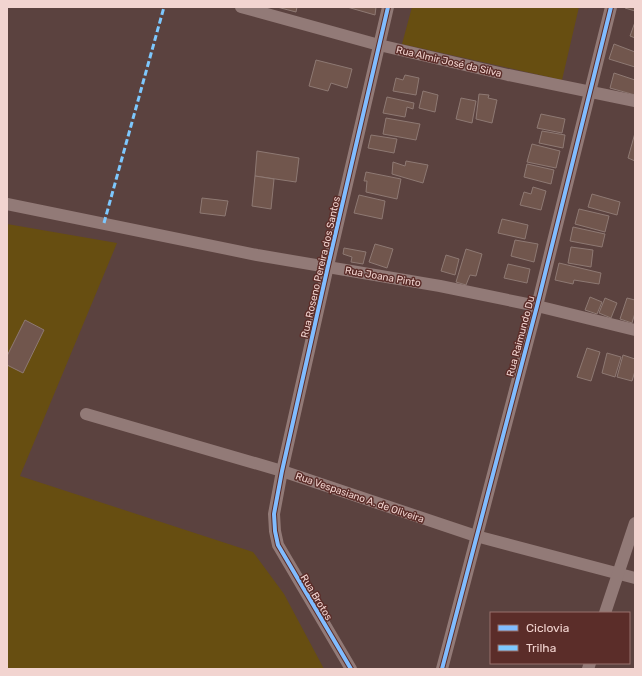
<svg xmlns="http://www.w3.org/2000/svg" width="642" height="676" font-family="Rubik,sans-serif">
<style>
.green{fill:#674e11}
.building{fill:#71564d;stroke:#8e7973}
.lines{fill:none;stroke-linecap:round;stroke-linejoin:round}
.street{stroke:#927a77;stroke-width:12}
.quiet{stroke:#7dc8fe;stroke-width:3;stroke-dasharray:6 3;stroke-linecap:butt}
.cycleway-casing{stroke:#5b2d29;stroke-width:6}
.cycleway{stroke:#80bcff;stroke-width:4}
.labels{text-anchor:middle;stroke-width:3;stroke-linejoin:round;paint-order:stroke}
.street-label{font-size:10px;fill:#f2d4d0;stroke:#5b2d29}
</style>
<rect width="100%" height="100%" fill="#5b423f"/>
<g class="green">
<polygon points="412,7 579,7 562,80 402,44"/>
<polygon points="7,224 117,243 20,476 253,552 284,594 324,669 7,669"/>
</g>
<g class="building">
<polygon points="277,7 297,7 296,12"/>
<polygon points="347,7 376,7 375,15"/>
<polygon points="625,7 635,7 635,11 625,8"/>
<polygon points="635,22 635,38 630,36"/>
<polygon points="614,44 635,52 635,67 609,59"/>
<polygon points="316,60 352,69 347,88 331,83 328,91 309,86"/>
<polygon points="614,73 635,80 635,95 610,88"/>
<polygon points="405,75 419,78 416,95 393,91 396,78 403,80"/>
<polygon points="423,91 438,95 435,112 419,108"/>
<polygon points="479,94 489,95 488,98 497,100 492,123 476,119"/>
<polygon points="387,97 414,103 413,109 407,107 405,117 383,113"/>
<polygon points="461,98 476,101 472,123 456,119"/>
<polygon points="541,114 565,119 562,133 537,128"/>
<polygon points="386,118 420,124 416,140 383,134"/>
<polygon points="542,131 565,135 563,148 539,143"/>
<polygon points="635,133 635,161 628,158"/>
<polygon points="371,135 397,139 394,153 368,148"/>
<polygon points="532,144 560,151 556,168 527,162"/>
<polygon points="257,151 299,158 296,182 255,176"/>
<polygon points="406,161 428,165 423,183 392,174 393,162 405,166"/>
<polygon points="527,164 554,170 551,184 524,177"/>
<polygon points="366,172 401,179 397,199 366,192 367,181 364,181"/>
<polygon points="255,176 274,179 271,209 252,206"/>
<polygon points="533,187 546,191 541,210 520,205 524,192 531,194"/>
<polygon points="592,194 620,202 617,215 588,207"/>
<polygon points="359,195 385,201 382,219 354,213"/>
<polygon points="202,198 228,201 225,216 200,213"/>
<polygon points="579,209 609,216 605,232 575,224"/>
<polygon points="502,219 528,225 525,239 498,233"/>
<polygon points="573,227 605,234 602,247 570,241"/>
<polygon points="515,240 538,244 534,262 511,256"/>
<polygon points="375,244 393,249 387,268 369,262"/>
<polygon points="571,247 593,250 591,267 568,263"/>
<polygon points="344,248 366,252 363,264 351,262 352,257 343,254"/>
<polygon points="466,249 482,254 476,276 470,275 466,285 456,282"/>
<polygon points="446,255 459,259 455,275 441,271"/>
<polygon points="559,263 601,273 599,284 574,280 573,284 555,280"/>
<polygon points="508,264 530,269 527,283 504,278"/>
<polygon points="590,297 602,302 597,314 585,310"/>
<polygon points="605,298 617,303 611,318 599,313"/>
<polygon points="627,298 635,300 635,313 632,323 620,319"/>
<polygon points="25,320 44,330 23,373 7,365 7,356"/>
<polygon points="587,348 600,352 591,381 577,377"/>
<polygon points="607,353 621,357 615,377 602,373"/>
<polygon points="623,355 635,359 635,371 632,381 617,377"/>
</g>
<g class="lines">
<g class="street">
<polyline points="241,7 379,45 508,75 635,101"/>
<polyline points="7,204 257,255 440,286 537,306 635,330"/>
<polyline points="86,414 282,471 476,536 635,578"/>
<polyline points="605,613 635,523"/>
<polyline points="351,669 278,545 275,531 274,514 282,471 328,266 388,7"/>
<polyline points="442,669 537,306 611,7"/>
<polyline points="588,669 590,663"/>
</g>
<polyline class="quiet" points="104,223 164,7"/>
<g class="cycleway-casing">
<g id="cycleway">
<polyline points="351,669 278,545 275,531 274,514 282,471 328,266 388,7"/>
<polyline points="442,669 537,306 611,7"/>
</g>
</g>
<use href="#cycleway" class="cycleway"/>
</g>
<g class="labels">
<g class="street-label">
<text transform="translate(449 61) rotate(13)" y="4">Rua Almir José da Silva</text>
<text transform="translate(320 267) rotate(-77)" y="4">Rua Roseno Pereira dos Santos</text>
<text transform="translate(383 276) rotate(10)" y="4">Rua Joana Pinto</text>
<text transform="translate(520 336) rotate(-75)" y="4">Rua Raimundo Du</text>
<text transform="translate(360 497) rotate(19)" y="4">Rua Vespasiano A. de Oliveira</text>
<text transform="translate(317 597) rotate(59)" y="4">Rua Brotos</text>
</g>
</g>
<rect width="642" height="676" fill="none" stroke="#f2d4d0" stroke-width="16"/>
<rect x="490" y="612" width="140" height="52" fill="#5b2d29" stroke="#97706c"/>
<rect x="498" y="625" width="20" height="6" fill="#80bcff" stroke="#97706c"/>
<text x="526" y="632" font-size="12" fill="#f2d4d0">Ciclovia</text>
<rect x="498" y="645" width="20" height="6" fill="#7dc8fe" stroke="#97706c"/>
<text x="526" y="652" font-size="12" fill="#f2d4d0">Trilha</text>
</svg>
